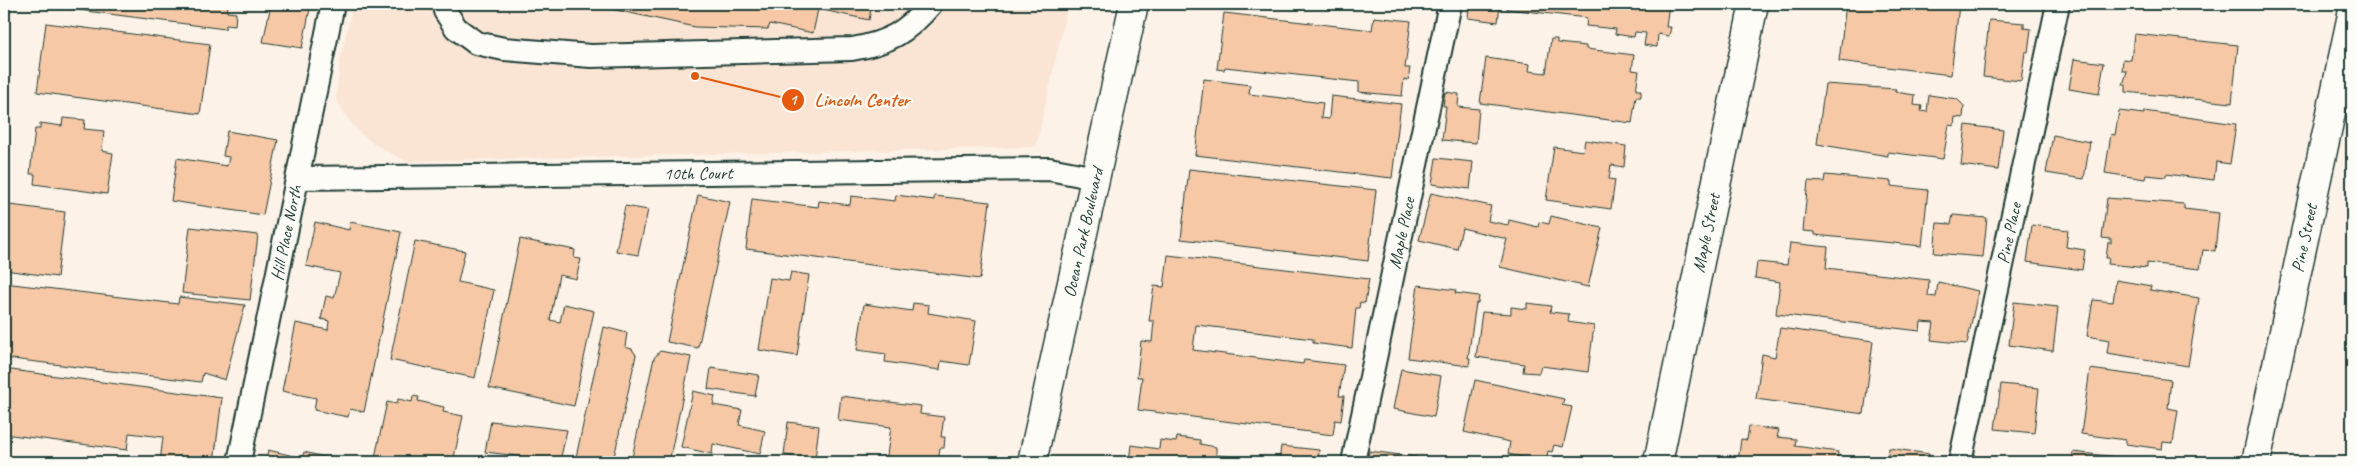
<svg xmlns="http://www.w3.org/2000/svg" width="2356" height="466" font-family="Caveat,sans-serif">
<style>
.built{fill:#fae5d4}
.building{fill:#f6c8a6;stroke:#1f3d34}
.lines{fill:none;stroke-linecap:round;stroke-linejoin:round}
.lane-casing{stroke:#1f3d34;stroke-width:26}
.street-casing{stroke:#1f3d34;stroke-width:31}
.secondary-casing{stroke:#1f3d34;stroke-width:31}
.lane{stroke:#fdfcf7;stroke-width:22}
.street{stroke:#fdfcf7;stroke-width:28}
.secondary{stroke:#fdfcf7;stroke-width:28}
.labels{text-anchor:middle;stroke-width:4.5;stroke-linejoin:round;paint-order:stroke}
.street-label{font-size:18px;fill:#1f3d34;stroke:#fdfcf7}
.leader{fill:none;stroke:#e8590c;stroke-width:2}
.callout-dot{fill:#e8590c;stroke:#fdfcf7;stroke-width:2}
.mark-label{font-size:15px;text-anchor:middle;font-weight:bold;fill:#fff}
.callout-label{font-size:19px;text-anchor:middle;font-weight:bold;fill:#e8590c;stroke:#fdfcf7;stroke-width:4.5;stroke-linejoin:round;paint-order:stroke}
</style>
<rect width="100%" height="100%" fill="#fcf2e7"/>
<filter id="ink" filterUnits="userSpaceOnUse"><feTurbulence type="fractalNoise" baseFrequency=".02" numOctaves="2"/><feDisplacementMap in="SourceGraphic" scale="10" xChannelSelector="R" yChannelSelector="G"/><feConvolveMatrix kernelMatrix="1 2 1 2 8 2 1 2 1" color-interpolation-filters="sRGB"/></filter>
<g filter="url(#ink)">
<polygon class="built" points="353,4 1068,4 1036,147 406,161 375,145 359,132 345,115 336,100 340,60"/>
<g class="building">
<polygon points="56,4 228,4 227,12 236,13 235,26 226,25 225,29 55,7"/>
<polygon points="271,4 311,4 302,48 263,42"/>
<polygon points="588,4 872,4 869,20 818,9 813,33 770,24 768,29 695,27"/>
<polygon points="1469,4 1500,4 1498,22 1468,18"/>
<polygon points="1508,4 1669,4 1666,27 1671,27 1669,36 1658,34 1657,47 1644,45 1646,33 1635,32 1634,37 1615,34 1616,29 1586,26 1587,18 1507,9"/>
<polygon points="1846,4 1959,5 1951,75 1839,61"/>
<polygon points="1224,13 1372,30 1374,17 1411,21 1405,68 1410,68 1408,80 1404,79 1402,96 1359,92 1359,82 1225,67 1224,70 1217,69"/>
<polygon points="1989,20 2024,23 2024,28 2031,29 2028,52 2025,52 2021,81 1983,77"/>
<polygon points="46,23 210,44 200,114 37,92"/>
<polygon points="2134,34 2238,45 2232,103 2126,92 2126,85 2123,85 2127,71 2122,71 2123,59 2131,60"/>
<polygon points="1551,39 1557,39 1557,43 1586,46 1586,49 1634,55 1632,70 1639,71 1636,90 1641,90 1641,97 1636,97 1632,123 1480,103 1486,58 1530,64 1529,71 1546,73"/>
<polygon points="2074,59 2104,63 2099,94 2069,89"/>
<polygon points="1204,79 1250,85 1249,94 1323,103 1321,118 1329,119 1331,96 1401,104 1392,178 1195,155"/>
<polygon points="1825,84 1896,89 1895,92 1915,95 1914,105 1922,106 1921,111 1927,112 1929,95 1957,99 1964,106 1963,118 1955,117 1954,126 1949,125 1943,159 1888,152 1888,156 1817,144"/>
<polygon points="1445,92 1459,94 1458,107 1479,109 1476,143 1442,140 1446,106 1443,106"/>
<polygon points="2119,111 2144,114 2144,111 2236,124 2230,164 2216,162 2214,180 2166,174 2166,177 2146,175 2145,179 2105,173 2111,134 2115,135"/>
<polygon points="63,118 85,120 84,129 104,131 102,151 113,153 107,194 34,184 35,174 30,174 35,129 40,129 40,123 62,126"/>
<polygon points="1966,125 2003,130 1998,170 1961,165"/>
<polygon points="227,131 278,140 263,215 171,201 177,158 227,166 229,157 223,156"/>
<polygon points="2053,135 2090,142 2084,179 2046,173"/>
<polygon points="1585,140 1626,146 1624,167 1611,165 1609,179 1615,180 1611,209 1546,200 1554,147 1583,151"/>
<polygon points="1436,158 1473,162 1470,189 1432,184"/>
<polygon points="1189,169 1376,190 1368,261 1181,239"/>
<polygon points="1825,175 1891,181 1891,186 1928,190 1922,246 1815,235 1815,232 1803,231 1808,181 1824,182"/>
<polygon points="1431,193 1491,206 1488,221 1508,225 1509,220 1538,227 1539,222 1549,224 1551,216 1602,228 1588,287 1500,267 1507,239 1462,228 1457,249 1419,240"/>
<polygon points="698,195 730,202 698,348 667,342"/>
<polygon points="896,195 934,200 934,196 990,202 980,279 746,249 752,199 818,207 819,201 850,205 851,196 895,201"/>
<polygon points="2107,198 2184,204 2184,209 2219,213 2215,251 2203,250 2200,269 2147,263 2147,268 2108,264 2109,258 2106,258 2108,243 2111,243 2111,239 2102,238"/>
<polygon points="10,205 65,212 57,277 4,270 4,229 7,230"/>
<polygon points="625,206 648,210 638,255 616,251"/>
<polygon points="1953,215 1987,218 1983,257 1934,253 1937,223 1951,224"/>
<polygon points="315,222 349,230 350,222 401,232 364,412 350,409 348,417 314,410 316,398 282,391 296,323 328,330 329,321 321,319 326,296 334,298 340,273 306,266"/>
<polygon points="2032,225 2068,230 2066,247 2085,250 2082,270 2027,262"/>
<polygon points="190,227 258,235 250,300 182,293"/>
<polygon points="520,239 575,250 574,258 581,259 576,279 559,275 550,320 560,322 564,304 594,311 574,406 489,388"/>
<polygon points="415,241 465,251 458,282 494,290 475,378 390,360"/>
<polygon points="1790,243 1828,247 1826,268 1929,280 1928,296 1936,297 1938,282 1978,291 1967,344 1931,340 1934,323 1921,322 1920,331 1776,314 1780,282 1755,278 1757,262 1787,265"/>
<polygon points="1168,255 1369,279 1365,303 1360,302 1359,308 1356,308 1352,348 1313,343 1313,339 1196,325 1193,350 1303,364 1304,360 1344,365 1339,396 1344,396 1341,421 1335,420 1333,435 1138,410 1142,377 1137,377 1141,341 1152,342 1154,321 1149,321 1154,286 1164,287"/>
<polygon points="791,272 809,275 797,356 759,350 770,278 789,281"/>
<polygon points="2116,280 2151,286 2150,290 2199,298 2188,366 2107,353 2109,340 2087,336 2093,300 2113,302"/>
<polygon points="4,283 178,304 179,297 245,305 225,380 203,373 201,382 4,358"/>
<polygon points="1418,285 1456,290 1455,293 1479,296 1478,303 1476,303 1468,358 1470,358 1469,366 1408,358"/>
<polygon points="2014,302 2058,307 2053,351 2009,345"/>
<polygon points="913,303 929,305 928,313 976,321 969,365 941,361 940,370 885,362 886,354 857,350 864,304 912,311"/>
<polygon points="1527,303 1551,306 1550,312 1569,314 1568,322 1594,326 1588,372 1541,366 1539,373 1523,372 1524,364 1476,357 1482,312 1511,314 1511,307 1527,309"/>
<polygon points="604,327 627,333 625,347 632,349 636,355 613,462 575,462"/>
<polygon points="1780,328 1873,341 1864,414 1756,399 1762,354 1775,357"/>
<polygon points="660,351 691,357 669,462 631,462 654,358"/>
<polygon points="711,368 759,375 755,396 708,389"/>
<polygon points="4,369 222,398 214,462 160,462 163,437 129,433 127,450 4,434"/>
<polygon points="1401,369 1441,376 1434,417 1393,409"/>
<polygon points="2090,369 2171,380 2168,408 2178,410 2173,443 2163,442 2162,449 2126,444 2126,440 2081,434"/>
<polygon points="1475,380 1564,399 1562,405 1572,407 1563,447 1554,445 1552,452 1548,451 1546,462 1508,454 1510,442 1464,432"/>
<polygon points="2001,384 2039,388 2034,433 1995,429"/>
<polygon points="693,391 715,396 713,405 742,410 739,425 765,431 760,454 713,444 712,454 681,447"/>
<polygon points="413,396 419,397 418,401 444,407 443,412 463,416 453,462 374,462 387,402 397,404 398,399 412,402"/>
<polygon points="841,396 921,406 920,414 944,417 941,437 945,437 944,448 940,448 938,462 886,462 891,427 838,420"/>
<polygon points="491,421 567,430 560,461 485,452"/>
<polygon points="788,422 819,426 815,459 784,455"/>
<polygon points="1749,426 1779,430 1777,437 1796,439 1795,446 1838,452 1837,460 1850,462 1738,462 1741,439 1747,440"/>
<polygon points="1177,437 1200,440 1200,444 1216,447 1216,455 1244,458 1243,462 1129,462 1131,445 1159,449 1160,440 1176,442"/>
<polygon points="1281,446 1319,450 1318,462 1279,462"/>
<polygon points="1889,448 1929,454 1928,462 1887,462"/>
<polygon points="268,450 302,458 304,452 336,460 335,462 266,462"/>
<polygon points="1369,451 1416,457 1415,462 1368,462"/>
<polygon points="2073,452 2161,462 2072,462"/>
</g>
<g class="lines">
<g class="lane-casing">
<g id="lane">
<path d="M444,4L445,11L456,28L476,43L504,49L591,56L852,49C889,43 907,32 931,4"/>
<path id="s1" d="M299,178L1049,169L1096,178"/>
<path id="s2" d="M239,462L333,4"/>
<path id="s3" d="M1353,462L1450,4"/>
<path id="s4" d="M1960,462L2058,4"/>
</g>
</g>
<g class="street-casing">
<g id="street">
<path id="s5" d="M1658,462L1754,4"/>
<path id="s6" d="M2256,462L2352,15"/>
</g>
</g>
<g class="secondary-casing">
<g id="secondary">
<path id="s7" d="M1032,462L1134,4"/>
</g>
</g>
<use href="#lane" class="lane"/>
<use href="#street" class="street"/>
<use href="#secondary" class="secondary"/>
</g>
</g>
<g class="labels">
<g class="street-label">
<text dy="6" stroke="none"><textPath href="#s1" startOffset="399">10th Court</textPath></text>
<text dy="6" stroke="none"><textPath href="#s2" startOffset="234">Hill Place North</textPath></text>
<text dy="6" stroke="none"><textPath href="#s7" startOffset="235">Ocean Park Boulevard</textPath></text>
<text dy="6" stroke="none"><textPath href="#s3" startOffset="234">Maple Place</textPath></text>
<text dy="6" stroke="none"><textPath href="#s5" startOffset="234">Maple Street</textPath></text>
<text dy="6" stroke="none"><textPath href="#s4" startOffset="234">Pine Place</textPath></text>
<text dy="6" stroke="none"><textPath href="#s6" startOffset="229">Pine Street</textPath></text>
</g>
</g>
<path class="leader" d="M695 76L793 100"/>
<g class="callout-dot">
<circle cx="695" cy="76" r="5"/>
<circle cx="793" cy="100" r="12"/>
</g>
<g class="mark-label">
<text x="793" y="105">1</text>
</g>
<g class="callout-label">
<text x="862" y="106">Lincoln Center</text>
</g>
<rect width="2356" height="466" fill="none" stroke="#fdfcf7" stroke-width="20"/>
<rect x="10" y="10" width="2336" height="446" fill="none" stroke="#1f3d34" stroke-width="2" filter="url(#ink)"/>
</svg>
